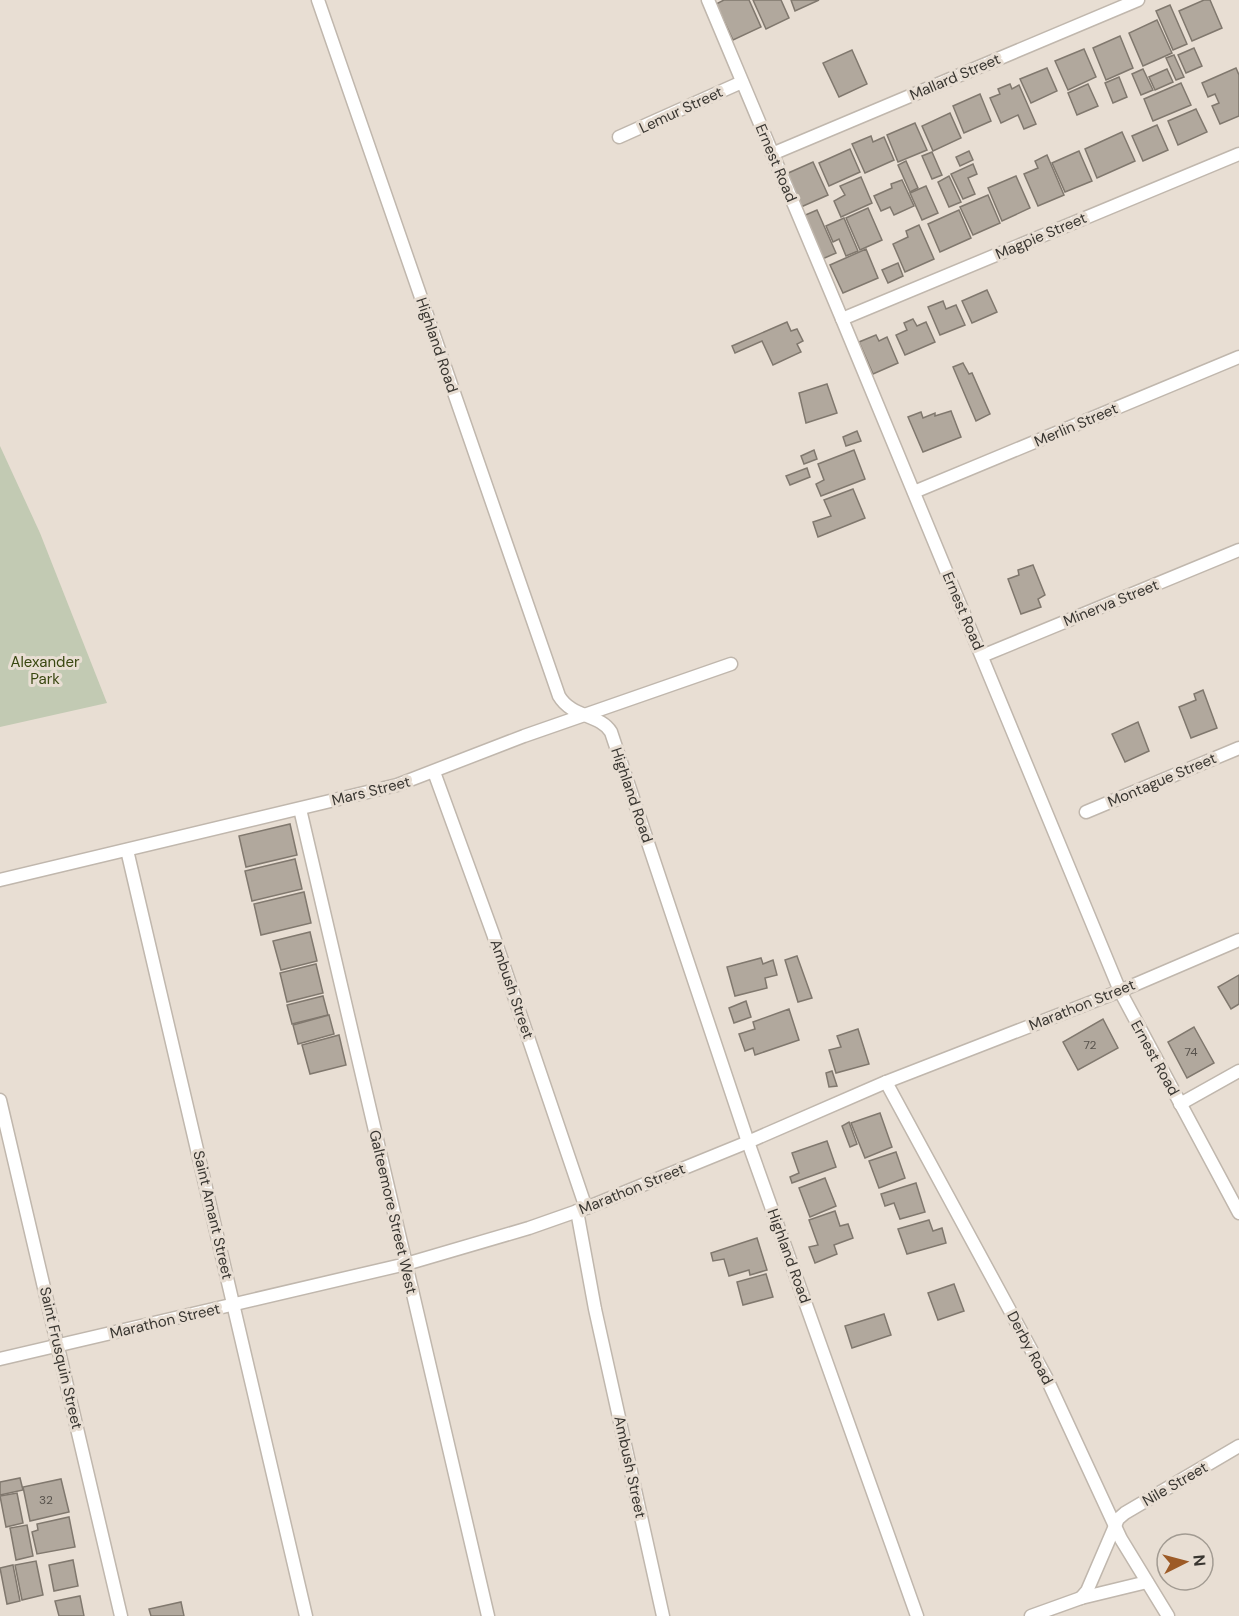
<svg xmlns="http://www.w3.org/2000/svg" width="1239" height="1616" font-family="'DM Sans',sans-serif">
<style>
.green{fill:#c2cab3}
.building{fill:#b1a89d;stroke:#80786e;stroke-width:1.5}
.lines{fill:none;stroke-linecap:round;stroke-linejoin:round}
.minor-casing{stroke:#c0b7ad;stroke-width:15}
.minor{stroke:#fff;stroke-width:12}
.labels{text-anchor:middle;stroke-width:6;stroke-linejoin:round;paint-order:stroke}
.number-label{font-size:12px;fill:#57524c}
.street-label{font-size:15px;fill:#393631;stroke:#e8ded3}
.park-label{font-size:15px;fill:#394710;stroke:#e8ded3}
</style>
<rect width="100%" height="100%" fill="#e8ded3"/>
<polygon class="green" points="0,446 40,533 107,703 0,727"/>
<g class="building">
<polygon points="724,0 749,0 761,27 733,40 716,4"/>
<polygon points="753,0 781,0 789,18 766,29"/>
<polygon points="791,0 819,0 795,11"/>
<polygon points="1204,0 1210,0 1222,28 1192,41 1179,11"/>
<polygon points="1170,5 1187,44 1173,50 1156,11"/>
<polygon points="1157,20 1172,53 1143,66 1129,33"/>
<polygon points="1120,36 1133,68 1106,80 1093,48"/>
<polygon points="1194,48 1202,66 1186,73 1178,55"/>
<polygon points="1084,49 1096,77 1068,90 1055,61"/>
<polygon points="852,50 867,84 839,97 823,63"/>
<polygon points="1174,55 1184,77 1176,80 1166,58"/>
<polygon points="1047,68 1057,91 1031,103 1020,79"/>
<polygon points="1236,68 1239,75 1239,116 1220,124 1212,106 1219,103 1215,94 1208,97 1202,83"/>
<polygon points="1143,69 1153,90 1141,95 1132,74"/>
<polygon points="1167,69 1173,82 1155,90 1149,77"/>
<polygon points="1119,77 1127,97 1113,103 1105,83"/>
<polygon points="1181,83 1191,105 1153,121 1144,99"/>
<polygon points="1010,84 1012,89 1019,85 1036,124 1024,129 1018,115 1001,123 990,98 1000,94 998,89"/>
<polygon points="1088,84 1098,106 1077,115 1068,93"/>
<polygon points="980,94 991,121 964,133 953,106"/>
<polygon points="1196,109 1207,132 1178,145 1168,121"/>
<polygon points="950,113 961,138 933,151 922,126"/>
<polygon points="915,123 927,150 898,162 887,135"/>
<polygon points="1157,125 1168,150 1143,161 1132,136"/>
<polygon points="1122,132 1135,161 1097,178 1085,149"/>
<polygon points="871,136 873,142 884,137 894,160 865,173 852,144"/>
<polygon points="850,149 860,172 829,186 819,163"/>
<polygon points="969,151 973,160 960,166 956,157"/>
<polygon points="1079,151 1092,181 1065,192 1052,163"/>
<polygon points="932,152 942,175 932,179 922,156"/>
<polygon points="1047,155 1064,195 1038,206 1024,174 1038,168 1035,161"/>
<polygon points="906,161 918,188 910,192 898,165"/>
<polygon points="813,162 828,195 801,207 786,174"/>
<polygon points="973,164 977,174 968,178 975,194 963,199 951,174"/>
<polygon points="949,176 961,202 949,207 938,182"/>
<polygon points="1016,176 1030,208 1002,221 988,188"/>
<polygon points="861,177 872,203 841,217 834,201 845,195 840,186"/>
<polygon points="902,180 914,206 894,215 890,207 881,211 874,196 892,188 891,184"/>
<polygon points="926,186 938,213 922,220 910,193"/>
<polygon points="988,195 1000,223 973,235 960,207"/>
<polygon points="868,208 882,240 860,250 846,218"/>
<polygon points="817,210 836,253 820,260 801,217"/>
<polygon points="959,210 971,238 940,252 928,224"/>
<polygon points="844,218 858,251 846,256 839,239 833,242 826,226"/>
<polygon points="919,225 934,259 905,272 893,244 908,237 906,231"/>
<polygon points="866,249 878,278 843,293 830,265"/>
<polygon points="898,263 903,276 888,283 882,270"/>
<polygon points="987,290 997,312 972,323 962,301"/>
<polygon points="943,301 946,309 956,305 965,325 940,335 928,307"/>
<polygon points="913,319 917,326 926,322 935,342 905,355 896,335 907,330 904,323"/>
<polygon points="787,322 791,331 797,329 803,341 797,344 801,352 773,365 762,341 735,353 732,346"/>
<polygon points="876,335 879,341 887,337 898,363 873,374 859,342"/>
<polygon points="963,363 969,374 972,373 990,414 976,421 953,367"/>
<polygon points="827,384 837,413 806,423 799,393"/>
<polygon points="951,411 961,437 923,452 908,417 921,412 923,418 935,413 935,416"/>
<polygon points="857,431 861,441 846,446 843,437"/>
<polygon points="814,450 817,459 804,464 801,456"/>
<polygon points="854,450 865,479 821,496 816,484 824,480 818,464"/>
<polygon points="807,468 810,477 790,485 786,476"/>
<polygon points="853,489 865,518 818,537 813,522 831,516 824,500"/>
<polygon points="1033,565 1045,595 1038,599 1041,607 1021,614 1008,579 1019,575 1018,570"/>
<polygon points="1203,690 1217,728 1191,738 1179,707 1196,700 1194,694"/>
<polygon points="1138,722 1149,751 1125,762 1112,734"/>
<polygon points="290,824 297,855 246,867 239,836"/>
<polygon points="295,859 302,889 252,901 245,871"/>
<polygon points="304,892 311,923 261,935 254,904"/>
<polygon points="310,932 317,961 281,970 273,941"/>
<polygon points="797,956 812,998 798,1002 785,960"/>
<polygon points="761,958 763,964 773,960 777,975 765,978 767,988 735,996 727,967"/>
<polygon points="316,964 323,993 287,1002 280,973"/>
<polygon points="1239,975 1239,1004 1231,1009 1218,987"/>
<polygon points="323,996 328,1015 292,1024 287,1005"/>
<polygon points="746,1001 751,1017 734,1023 729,1008"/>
<polygon points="789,1009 799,1040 755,1055 753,1048 745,1051 739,1034 755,1029 753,1022"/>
<polygon points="329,1015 334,1034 298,1044 293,1025"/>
<polygon points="1103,1019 1118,1048 1078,1070 1063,1042"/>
<polygon points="1194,1027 1214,1063 1187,1078 1168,1042"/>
<polygon points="858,1029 869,1064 836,1073 829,1050 841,1047 837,1036"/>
<polygon points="339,1035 346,1065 310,1074 302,1045"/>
<polygon points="832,1071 837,1086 829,1087 826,1073"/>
<polygon points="880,1113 892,1147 865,1158 851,1123"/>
<polygon points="849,1122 857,1144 850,1147 842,1126"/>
<polygon points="827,1141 836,1167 792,1183 790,1177 799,1173 792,1153"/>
<polygon points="896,1152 905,1178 879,1188 869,1161"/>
<polygon points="825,1178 836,1206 810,1217 799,1188"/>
<polygon points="916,1183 925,1212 900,1219 894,1203 885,1206 881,1194"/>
<polygon points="835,1211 840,1226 848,1224 853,1238 834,1245 837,1254 815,1263 809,1247 818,1245 809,1220"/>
<polygon points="929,1220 933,1231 942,1228 946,1243 907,1254 898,1229"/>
<polygon points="757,1238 767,1270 750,1275 749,1270 729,1276 724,1259 713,1261 711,1253"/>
<polygon points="766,1274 773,1297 743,1305 737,1282"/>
<polygon points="954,1284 964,1311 938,1320 928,1293"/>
<polygon points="884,1314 891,1335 852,1348 845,1326"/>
<polygon points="20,1478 23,1490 0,1495 0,1482"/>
<polygon points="61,1479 69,1512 30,1521 23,1487"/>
<polygon points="17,1493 23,1523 6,1527 0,1496"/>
<polygon points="69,1517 75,1547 37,1554 32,1532 38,1530 37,1524"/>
<polygon points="27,1525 33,1556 16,1560 10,1528"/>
<polygon points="73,1560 78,1586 54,1591 49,1565"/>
<polygon points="36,1561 43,1595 22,1600 15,1565"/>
<polygon points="13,1565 20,1601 7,1604 0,1568"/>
<polygon points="80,1596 84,1616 59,1616 55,1601"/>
<polygon points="181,1602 184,1616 151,1616 149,1609"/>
</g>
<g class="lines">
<g class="minor-casing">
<g id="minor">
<path d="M318,0L559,696C572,718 600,714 611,732L748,1142L917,1616"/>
<polyline points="708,0 842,319 1120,991 1239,1213"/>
<polyline points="619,137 742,82"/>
<polyline points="772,154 1138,0"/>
<polyline points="842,319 1239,154"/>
<polyline points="914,492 1239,357"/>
<polyline points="982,656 1239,550"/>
<polyline points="434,772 493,934 586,1208"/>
<polyline points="300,809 488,1616"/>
<polyline points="1086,812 1239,748"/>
<polyline points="127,850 306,1616"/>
<polyline points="0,880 397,785 524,736 731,664"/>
<polyline points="886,1082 1046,1377 1121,1539 1168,1616"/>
<polyline points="0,1100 121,1616"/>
<polyline points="1180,1104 1239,1071"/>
<polyline points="577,1211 595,1309 663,1616"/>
<polyline points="0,1359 406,1264 529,1228 586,1208 748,1142 886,1082 1120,991 1239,940"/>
<polyline points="1081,1598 1087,1591 1118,1519 1125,1513 1239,1446"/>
<polyline points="1031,1616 1081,1598 1147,1582"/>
</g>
</g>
<use href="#minor" class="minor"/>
</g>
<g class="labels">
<g class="number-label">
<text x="1090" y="1049">72</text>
<text x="1191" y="1056">74</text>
<text x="46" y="1504">32</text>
</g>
<g class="street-label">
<text transform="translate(955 77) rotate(-23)" y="5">Mallard Street</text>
<text transform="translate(681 110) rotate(-25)" y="5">Lemur Street</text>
<text transform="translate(776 163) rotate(67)" y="5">Ernest Road</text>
<text transform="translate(1041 236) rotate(-23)" y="5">Magpie Street</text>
<text transform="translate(437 345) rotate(71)" y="5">Highland Road</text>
<text transform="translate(1076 425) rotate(-23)" y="5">Merlin Street</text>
<text transform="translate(1111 603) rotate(-22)" y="5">Minerva Street</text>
<text transform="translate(963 611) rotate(67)" y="5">Ernest Road</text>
<text transform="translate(1162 780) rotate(-23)" y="5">Montague Street</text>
<text transform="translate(371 791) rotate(-14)" y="5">Mars Street</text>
<text transform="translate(632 795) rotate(71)" y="5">Highland Road</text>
<text transform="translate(512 989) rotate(71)" y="5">Ambush Street</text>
<text transform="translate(1082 1005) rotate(-22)" y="5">Marathon Street</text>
<text transform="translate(1155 1058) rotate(61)" y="5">Ernest Road</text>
<text transform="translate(632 1189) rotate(-22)" y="5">Marathon Street</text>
<text transform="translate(393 1212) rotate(77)" y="5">Galteemore Street West</text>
<text transform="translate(213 1215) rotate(77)" y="5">Saint Amant Street</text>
<text transform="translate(789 1256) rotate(70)" y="5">Highland Road</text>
<text transform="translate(165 1321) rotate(-13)" y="5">Marathon Street</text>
<text transform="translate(1030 1348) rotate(62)" y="5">Derby Road</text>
<text transform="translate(61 1358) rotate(77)" y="5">Saint Frusquin Street</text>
<text transform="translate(630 1467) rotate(78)" y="5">Ambush Street</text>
<text transform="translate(1175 1484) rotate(-30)" y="5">Nile Street</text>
</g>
<g class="park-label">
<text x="45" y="667">Alexander<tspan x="45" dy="17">Park</tspan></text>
</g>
</g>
<g transform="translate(1185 1562) rotate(84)"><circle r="28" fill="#e8ded3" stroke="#a29b92" stroke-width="1.5"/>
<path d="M0-4.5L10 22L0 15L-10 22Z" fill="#9d5b27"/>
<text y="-9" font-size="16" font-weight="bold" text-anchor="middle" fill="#393631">N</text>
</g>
</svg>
